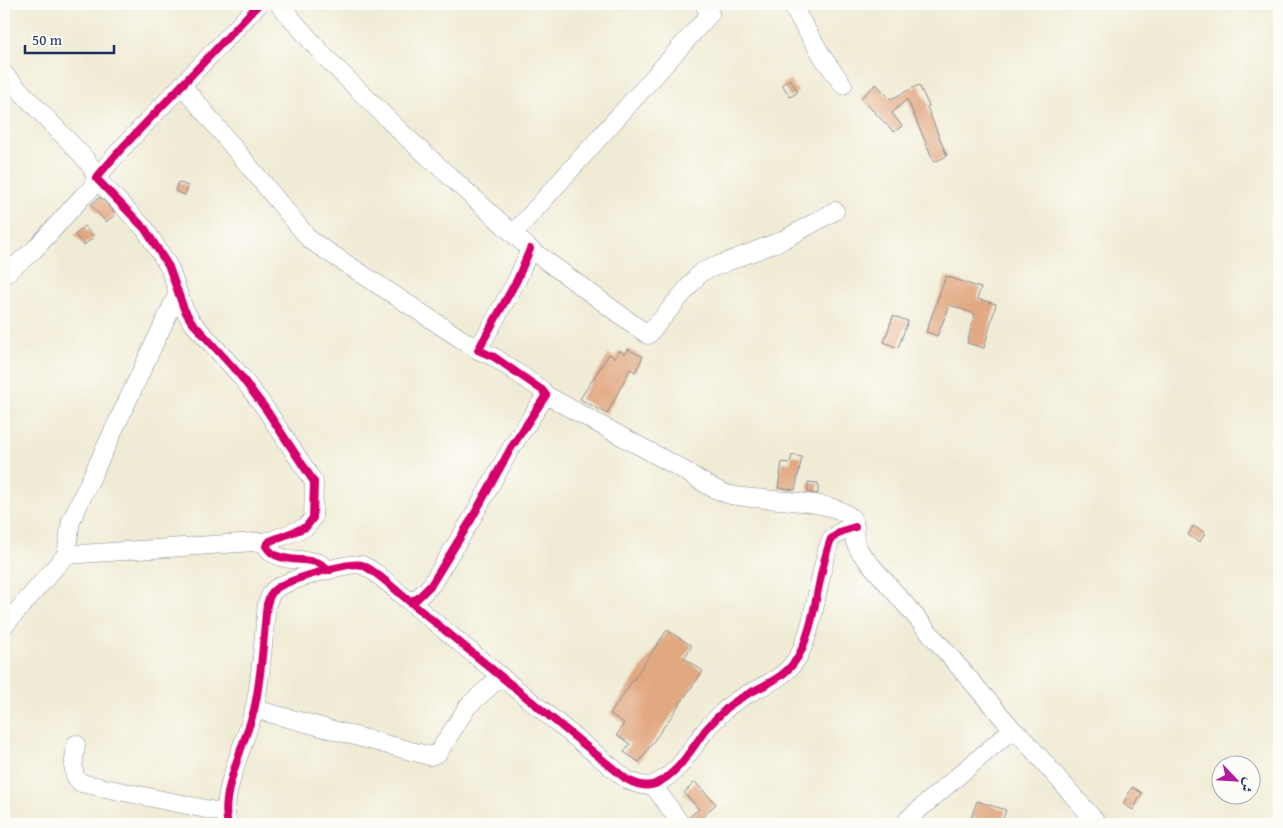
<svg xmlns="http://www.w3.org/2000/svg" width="1283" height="828" font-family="'Gentium Book Plus',Amiri,serif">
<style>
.building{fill:#e1a881}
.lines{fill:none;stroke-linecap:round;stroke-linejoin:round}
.minor-casing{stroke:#868d99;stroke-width:19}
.minor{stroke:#fff;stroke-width:18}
.cycleway-casing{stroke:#fdfcf7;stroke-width:11}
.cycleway{stroke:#d6006c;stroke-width:8}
</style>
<rect width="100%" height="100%" fill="#fdfcf7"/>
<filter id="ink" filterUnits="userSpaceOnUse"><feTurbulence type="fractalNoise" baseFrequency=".02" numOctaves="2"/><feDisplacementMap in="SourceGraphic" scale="10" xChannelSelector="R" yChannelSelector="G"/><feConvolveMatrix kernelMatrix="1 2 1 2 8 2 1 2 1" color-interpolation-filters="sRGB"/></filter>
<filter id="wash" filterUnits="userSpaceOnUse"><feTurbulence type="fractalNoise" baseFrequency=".0096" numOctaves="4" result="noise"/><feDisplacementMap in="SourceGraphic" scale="20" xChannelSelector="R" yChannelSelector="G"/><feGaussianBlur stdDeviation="1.12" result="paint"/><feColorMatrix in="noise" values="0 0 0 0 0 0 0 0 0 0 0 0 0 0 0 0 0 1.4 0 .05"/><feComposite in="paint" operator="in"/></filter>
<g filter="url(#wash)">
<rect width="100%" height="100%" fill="#f0ebd4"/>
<g id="blocks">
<g class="building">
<polygon points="790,79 798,92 790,97 782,84"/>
<polygon points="876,84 891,99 919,85 929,106 927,107 947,156 934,162 907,99 892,113 902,126 894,132 883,121 861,98"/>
<polygon points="178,182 188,186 185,195 175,191"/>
<polygon points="100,197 116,214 106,222 91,205"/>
<polygon points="84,226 94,237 84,245 75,235"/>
<polygon points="946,276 981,288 977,299 996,304 984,348 967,343 975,314 950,305 937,336 926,332"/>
<polygon points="893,316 908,321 898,348 884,342"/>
<polygon points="628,349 643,357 635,372 630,369 607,414 580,399 609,354 615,358 619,350 625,354"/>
<polygon points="792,455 802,457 795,490 778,488 782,462 790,463"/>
<polygon points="808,482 818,483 818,494 808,492"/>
<polygon points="1193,526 1205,533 1200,542 1188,535"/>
<polygon points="667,630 692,646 684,658 703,671 639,762 624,752 630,744 617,735 624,723 610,714"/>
<polygon points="695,782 716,804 695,824 689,817 699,809 684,793"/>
<polygon points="1132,787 1142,793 1133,810 1123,804"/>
<polygon points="977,801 1006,810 1001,824 989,824 971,818"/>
</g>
</g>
</g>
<g filter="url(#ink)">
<use href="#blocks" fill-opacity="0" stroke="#868d99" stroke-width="1"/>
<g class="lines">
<g class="minor-casing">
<g id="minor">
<path d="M259,4L122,148L96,178L145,229L169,267L184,309L191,321L239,374L265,408L314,482L313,518L306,527L270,541L266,546C276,564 303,557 319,563C323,565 326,568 330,570"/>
<polyline points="279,4 324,56 402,133 530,249 648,335 701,272 783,240 835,211"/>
<polyline points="791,4 824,59 843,85"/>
<path d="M4,74L81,154C95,170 103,181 83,196L35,249L4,275"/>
<polyline points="182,85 310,240 478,350"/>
<polyline points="514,233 710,14 704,4"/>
<path d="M546,395C591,420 636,444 680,468C695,477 714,491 731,495C759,502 838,497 854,521L855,542L860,552L1015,732"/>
<polyline points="66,555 270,541"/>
<path d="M409,601L626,779C635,784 645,788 655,784C678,774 690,751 704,732C711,723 720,715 728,707C751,687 785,684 800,653C817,618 817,576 831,539L842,531L855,527"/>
<polyline points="4,626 66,555 71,521 178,293"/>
<polyline points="254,709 430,756 438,753 468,706 500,677"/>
<path d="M76,744C75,758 69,774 81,783L225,813"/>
<polyline points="653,785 681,824"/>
<path d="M228,824C219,795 246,741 254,710C262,676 263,638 267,604C269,598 271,591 277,588C289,580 350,561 362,565C377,571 396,591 409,601L417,599L431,585L471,520L511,448L546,395L542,390L494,357L478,350L517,280L530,249"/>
<polyline points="906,824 908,819 1007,734 1015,732 1021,736 1098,824"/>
</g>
</g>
<use href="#minor" class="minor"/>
<g class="cycleway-casing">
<g id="cycleway">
<path d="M259,4L122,148L96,178L145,229L169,267L184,309L191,321L239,374L265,408L314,482L313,518L306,527L270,541L266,546C276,564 303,557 319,563C323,565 326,568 330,570"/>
<path d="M409,601L626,779C635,784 645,788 655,784C678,774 690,751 704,732C711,723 720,715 728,707C751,687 785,684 800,653C817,618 817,576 831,539L842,531L855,527"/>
<path d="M228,824C219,795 246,741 254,710C262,676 263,638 267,604C269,598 271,591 277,588C289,580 350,561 362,565C377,571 396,591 409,601L417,599L431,585L471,520L511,448L546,395L542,390L494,357L478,350L517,280L530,249"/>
</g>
</g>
<use href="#cycleway" class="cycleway"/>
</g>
</g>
<rect width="1283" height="828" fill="none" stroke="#fdfcf7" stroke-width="20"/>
<g transform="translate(1236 780) rotate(115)"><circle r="24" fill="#fdfcf7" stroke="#a3aaba"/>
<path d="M0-4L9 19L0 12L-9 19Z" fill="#b5179e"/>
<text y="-8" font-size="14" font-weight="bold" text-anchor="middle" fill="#1b2f5e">ش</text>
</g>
<path d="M25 45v8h89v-8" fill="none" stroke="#1b2f5e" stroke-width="2.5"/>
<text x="32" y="45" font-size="15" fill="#1b2f5e" stroke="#fdfcf7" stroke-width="4" paint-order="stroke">50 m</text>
</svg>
